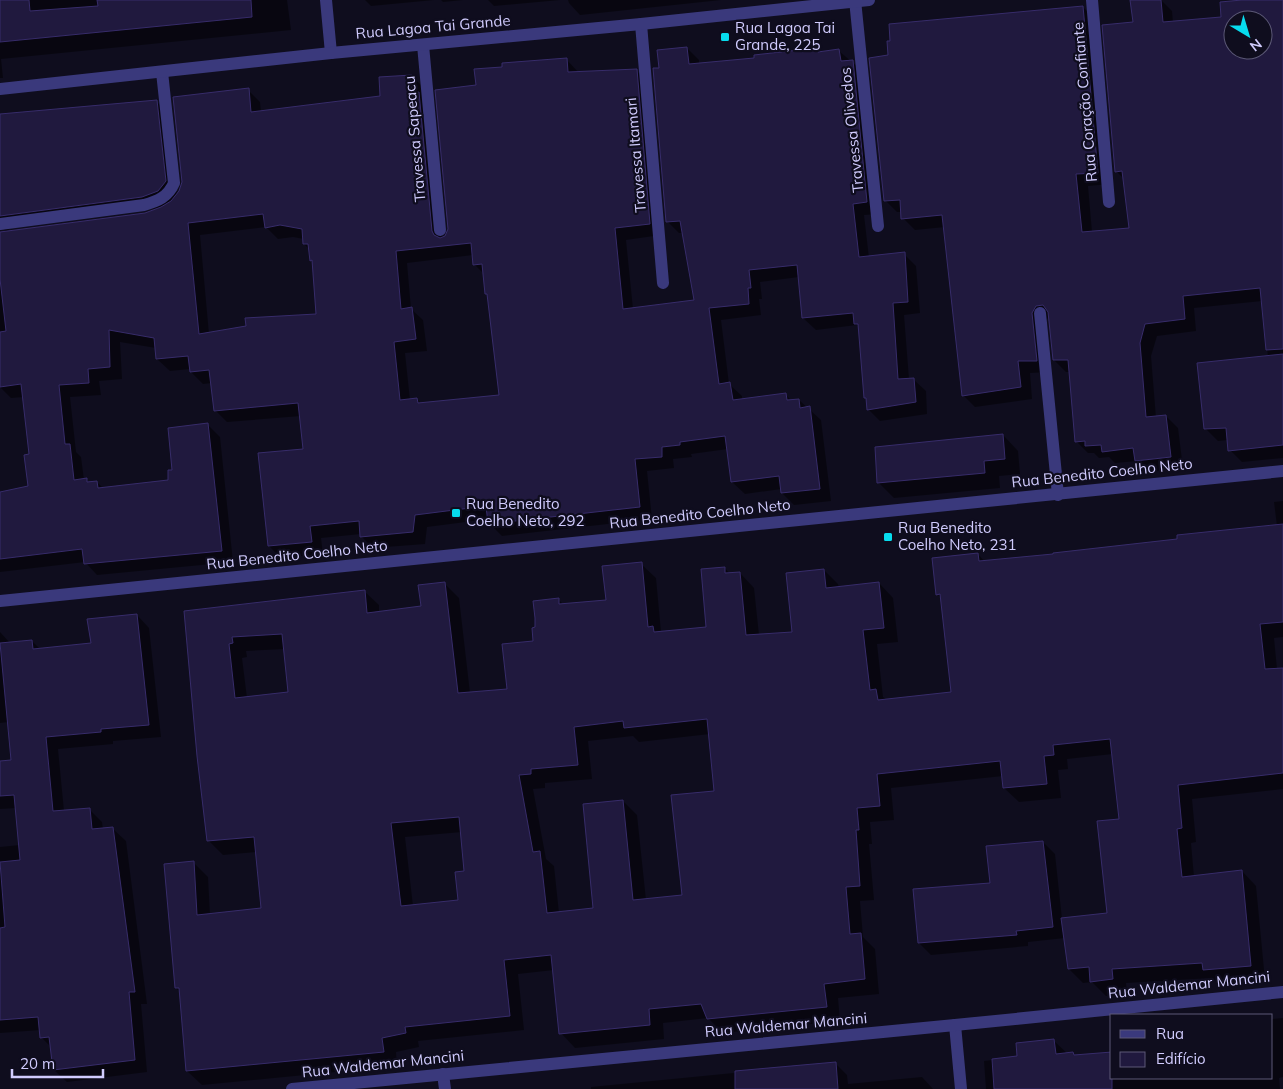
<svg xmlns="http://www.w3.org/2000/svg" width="1283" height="1089" font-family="Mulish,sans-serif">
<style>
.shadow{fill:#0007;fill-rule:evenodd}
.building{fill:#20193e;stroke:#372c6a;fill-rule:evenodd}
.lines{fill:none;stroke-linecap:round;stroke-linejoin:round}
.minor{stroke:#3a397c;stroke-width:12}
.tertiary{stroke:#3a397c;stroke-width:12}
.poi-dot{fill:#07dcee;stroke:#0f0d1e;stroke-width:2}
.labels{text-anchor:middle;stroke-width:4.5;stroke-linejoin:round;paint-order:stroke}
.street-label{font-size:15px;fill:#d0cbfd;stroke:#0f0d1e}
.poi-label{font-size:15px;fill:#d0cbfd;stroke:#0f0d1e;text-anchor:start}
</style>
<rect width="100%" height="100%" fill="#0f0d1e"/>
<g class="shadow">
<polygon points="0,0 287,0 291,30 1,59 3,78 0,78"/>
<polygon points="365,0 434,0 371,6"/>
<polygon points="441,0 463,0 443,2"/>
<polygon points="488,0 560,0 494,6"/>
<polygon points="568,0 721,0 580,15 569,3"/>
<path d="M1146,0H1161L1172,11L1173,23L1223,18L1255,0H1283V458L1242,462L1230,450L1228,440L1218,441L1205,428L1268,357L1262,301L1194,308L1196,331L1157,336L1151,356L1156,418L1166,416L1178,428L1183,468L1148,472L1137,461L1115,463L1109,457L1099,458L1094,453H1088L1076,441L1070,372H1066L1054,360L1050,318H1048L1043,326L1048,372L1030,373L1032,399L975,407L963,395L945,227L915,230L903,218L902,212H897L885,200L890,56L1083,7L1095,19L1110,184L1088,186L1092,232L1131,229L1125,180L1116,171L1134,23ZM1233,20H1263V50H1233Z"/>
<path d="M687,48L699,60V64L755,59L817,50L820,53L839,51L865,73L879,214L864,215L869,258L904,254L916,266L920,313L904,315L909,379H913L926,391L927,414L880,421L868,409L867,399L865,397L860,329L857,325L816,330L803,318L799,277L760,282L762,299H759L761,315L721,320L729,384L742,396V400L786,395L792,401L799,400L821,420L831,501L794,505L782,493L781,489L745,494L732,482L728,449L691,454L692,457L673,459L674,468L647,471L652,519L502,536L490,524L489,519L427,527L425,544L373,548L361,536V534L321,538L323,554L281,558L269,546L304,450L301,416L227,422L215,410L212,383L203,384L191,372L190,369L170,371L157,359L156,348L120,342L122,379L99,381L101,395L70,397L76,452L81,457L84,480H87L90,483L97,482L104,489L170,482L174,471L208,425L220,437L233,562L97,575L85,562L0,572V493L29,487L30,455L24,397L11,398L0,387V233L145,214L158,208L11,228L6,231L0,226V116L156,101L168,113L177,195L248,90L260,102L261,112L382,97L412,76L424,88L431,105L443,238L446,237L449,229L477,86L504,68L566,59L579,73L636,70L648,83L661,235L626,240L633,309L696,301L684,233H679L667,221L660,69ZM266,227L278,239L293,237L304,239V244L310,250L311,260L314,263L317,315L209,334L200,235ZM473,255L474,264L484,274L486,293L489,296L500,396L422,404L417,399L410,400L405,353L427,351L423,320L411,309L407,263Z"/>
<polygon points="1003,435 1018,451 1020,474 999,476 1000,488 894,498 879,483"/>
<path d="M1283,501V637L1274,638L1277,669H1283V789L1192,799L1196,842L1191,843L1194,877L1242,871L1256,886L1265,980L1218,984L1212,978L1126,983L1127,993L1106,996L1092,982L1083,983L1069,969L1065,938L1028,942V946L931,955L919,943L1043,842L1055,854L1062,919L1108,914L1121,820L1113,754L1067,759L1068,769L1058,770L1061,798L1019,802L1004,788L1003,776L891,788L894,820L870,822L872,844H869L874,900L860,901L863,937L875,949L879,994L838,998L840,1021L723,1033L708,1018L663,1023L664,1039L575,1048L561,1033L554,970L518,974L524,1030L418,1041L419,1047L396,1052L397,1066L202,1085L187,1071L180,992L176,988L193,862L208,877L210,915L262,909L256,852L223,855L209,841L199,756L185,612L364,591L379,605V612L422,607L445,584L459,598L470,693L508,690L535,642L536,628L558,599L564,605L607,601L641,564L656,578L661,632L707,628L725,568L730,574L740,573L754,588L759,635L794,633L824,570L838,584L839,588L879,583L893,598L898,642L877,644L883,697L887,700L952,693L942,599L937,594L978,554L985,562L1179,540L1277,526L1274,502ZM285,649L289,694L247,698L242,658L247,657L246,651ZM710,734L715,792L683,896L646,900L637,815L623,801L595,909L559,913L554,866L546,859L533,789L545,788V783L592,779L588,741L633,736L639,742ZM462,832L466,872L459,901L413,906L405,837Z"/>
<polygon points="137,615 149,628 161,737 113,741 113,744 58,749 64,811 89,809 102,822 103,830 113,829 126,841 147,1004 141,1004 147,1072 67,1082 54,1070 52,1048 42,1038 41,1030 0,1033 0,847 20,845 17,808 0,809 0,762 12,761 8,722 0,723 0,632 10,643 32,641 40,649 92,644"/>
<polygon points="1283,1018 1283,1077 1279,1078 1280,1089 986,1089 984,1061 1019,1057 1054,1041 1068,1054 1073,1054 1112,1078 1272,1078 1272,1019"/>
<polygon points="835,1063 847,1075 848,1084 922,1077 933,1089 591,1089 591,1087"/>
</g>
<g class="building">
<polygon points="0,0 29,0 30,11 98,6 97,0 251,0 252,17 0,42"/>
<path d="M1130,0H1161L1163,22L1221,17L1220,2L1242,0H1283V349L1266,350L1260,288L1183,296L1185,319L1145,324L1140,343L1146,417L1166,415L1171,457L1135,461L1133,448L1102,452L1101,445L1085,446V441L1075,442L1068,360H1053L1048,312L1043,305L1036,306L1032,313L1037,361H1018L1021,387L962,396L942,215L901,219L900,200L884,201L869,58L888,55L887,41H890L889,24L1083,6L1098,173L1076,174L1082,232L1129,228L1122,171L1115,172L1102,25L1133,22ZM1233,20H1263V50H1233Z"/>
<path d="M687,47L689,64L754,58V55L817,48L818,52L839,49L841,61L853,60L867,202L853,204L859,257L905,252L908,302L893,303L898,379L914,378L916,402L867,410L866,398H864L858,324H854L853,313L802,318L797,265L749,270L751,288H748L749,304L709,308L719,384L730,382L733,400L786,393L787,400L799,399L800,408L810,406L820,489L781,493L779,476L731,482L725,436L680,442V445L662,447V457L635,459L640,507L488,524L486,506L415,515L413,532L360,537L359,521L310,526L312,542L268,546L258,453L303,449L298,403L214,411L209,370L190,372L188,356L156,359L154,338L109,330L110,367L88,369L89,383L59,385L65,444H70L74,480L87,478V482L97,481L98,488L168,480V470H172L168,428L208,423L222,551L84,564L82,549L0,559V492L28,486L24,455L29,454L21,384L0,387V332L6,331L0,279V232L145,213L161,207L171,201L179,191L182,182L173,97L249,88L251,112L380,96L379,77L412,75L414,93L419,92L432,231L434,235L440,238L445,236L448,229L435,90L476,85L474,69L502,67V63L567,58L568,72L637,69L650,224L615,228L623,309L694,300L680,221L666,222L653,68H659L657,50ZM263,214L265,228L280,225L302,229L303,244H308L310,261L312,260L316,314L245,318L246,326L199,334L188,223ZM471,243L473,265L482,264L485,294H487L499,395L418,403L417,398L400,400L394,342L416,339L412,307L401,309L396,251Z"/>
<polygon points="157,100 166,181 158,191 142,197 0,216 0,114"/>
<polygon points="1283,354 1283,445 1228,451 1226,428 1204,429 1197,363"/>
<polygon points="1003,434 1005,459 984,461 985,473 877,483 875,447"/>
<path d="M1283,524V622L1260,624L1265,669L1283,668V773L1178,785L1182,828L1177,829L1182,877L1242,870L1251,966L1203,970L1202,963L1112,969L1113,979L1090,982L1089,967L1068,969L1061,918L1107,913L1097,821L1119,819L1110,739L1053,745L1054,755L1044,756L1047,784L1003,788L1000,761L877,774L880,806L857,808L859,830H856L860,886L846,887L850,934L861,933L865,979L824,984L827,1007L707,1019L701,1004L649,1009L650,1025L559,1034L551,955L504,960L510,1016L405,1027L406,1033L382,1038L384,1052L186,1071L179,988H175L164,864L194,861L197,915L261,908L254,837L207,841L197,756L184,611L365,590L367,613L421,606L418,585L445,582L458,693L507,689L502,644L533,641L532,628L535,627V618L533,601L559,598V604L606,600L602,566L642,562L648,627L653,626L654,632L706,627L701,569L725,567V573L740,572L746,635L792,632L786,573L824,569L826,588L879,582L884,628L863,630L870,690L876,689L878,700L951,692L940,594L936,595L932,558L978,553L979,561L1053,554V553L1177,539V535ZM282,634L288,692L235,698L229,644L233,643L232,637ZM707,719L714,791L671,795L682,895L633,900L623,800L583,804L593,908L547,913L540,851L533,852L519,775L531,774V769L578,765L574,727L623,721L624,728ZM459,817L464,871L455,872L458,900L401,906L391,823Z"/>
<polygon points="137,614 149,725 101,729 101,732 46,737 53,811 90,808 92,829 113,827 135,992 129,992 135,1060 53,1070 49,1037 40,1038 38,1017 0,1020 0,928 5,927 0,862 20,860 14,795 0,796 0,761 11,760 0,643 32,640 33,649 91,643 87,619"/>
<polygon points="1043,841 1053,927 1016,931 1017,935 918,943 913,889 990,883 986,846"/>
<polygon points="1054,1039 1056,1054 1073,1052 1074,1055 1112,1052 1112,1089 994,1089 992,1059 1017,1056 1016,1043"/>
<polygon points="836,1062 838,1089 735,1089 735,1071"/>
</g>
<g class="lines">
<g class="minor">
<polyline points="326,0 331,53"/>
<polyline points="855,0 878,226"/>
<polyline points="1092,0 1109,202"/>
<polyline points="641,24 663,283"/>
<polyline points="423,45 440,230"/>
<path d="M0,224L144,205C158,201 168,197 174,183L162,72"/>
<polyline points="1040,313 1058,495"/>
<polyline points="0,601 1283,471"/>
<polyline points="955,1025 961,1089"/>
<polyline points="443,1074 445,1089"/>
<polyline points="292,1089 955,1025 1283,992"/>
</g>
<polyline class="tertiary" points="0,89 331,53 641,24 869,0"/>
</g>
<g class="poi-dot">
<rect x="720" y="32" width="10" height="10" rx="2.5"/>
<rect x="451" y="508" width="10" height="10" rx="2.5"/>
<rect x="883" y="532" width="10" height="10" rx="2.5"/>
</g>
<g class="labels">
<g class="street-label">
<text transform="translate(433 27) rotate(-5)" y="5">Rua Lagoa Tai Grande</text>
<text transform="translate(1085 102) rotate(-95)" y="5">Rua Coração Confiante</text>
<text transform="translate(852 130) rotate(-96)" y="5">Travessa Olivedos</text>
<text transform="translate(415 139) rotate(-95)" y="5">Travessa Sapeacu</text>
<text transform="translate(636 155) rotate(-95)" y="5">Travessa Itamari</text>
<text transform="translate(1102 473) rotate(-6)" y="5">Rua Benedito Coelho Neto</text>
<text transform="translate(700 514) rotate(-6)" y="5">Rua Benedito Coelho Neto</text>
<text transform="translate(297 555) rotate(-6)" y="5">Rua Benedito Coelho Neto</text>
<text transform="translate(1189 985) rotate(-6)" y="5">Rua Waldemar Mancini</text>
<text transform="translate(786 1025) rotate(-5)" y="5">Rua Waldemar Mancini</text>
<text transform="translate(383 1064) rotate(-6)" y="5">Rua Waldemar Mancini</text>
</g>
<g class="poi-label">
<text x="735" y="33">Rua Lagoa Tai<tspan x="735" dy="17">Grande, 225</tspan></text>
<text x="466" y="509">Rua Benedito<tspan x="466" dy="17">Coelho Neto, 292</tspan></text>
<text x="898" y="533">Rua Benedito<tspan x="898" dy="17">Coelho Neto, 231</tspan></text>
</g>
</g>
<rect x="1110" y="1014" width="162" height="65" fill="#0f0d1e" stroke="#5c5977"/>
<rect x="1120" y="1030" width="25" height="8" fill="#3a397c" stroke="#5c5977"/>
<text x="1156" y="1039" font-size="15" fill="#d0cbfd">Rua</text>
<rect x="1120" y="1052" width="25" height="15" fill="#20193e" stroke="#5c5977"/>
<text x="1156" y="1064" font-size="15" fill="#d0cbfd">Edifício</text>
<g transform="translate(1248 35) rotate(142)"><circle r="24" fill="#0f0d1e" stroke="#5c5977"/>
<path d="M0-4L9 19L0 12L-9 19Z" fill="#07dcee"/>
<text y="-8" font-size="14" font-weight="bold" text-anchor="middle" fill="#d0cbfd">N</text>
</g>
<path d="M12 1069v8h91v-8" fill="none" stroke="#d0cbfd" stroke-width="2.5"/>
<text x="20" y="1069" font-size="15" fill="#d0cbfd" stroke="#0f0d1e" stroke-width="4" paint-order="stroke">20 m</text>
</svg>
